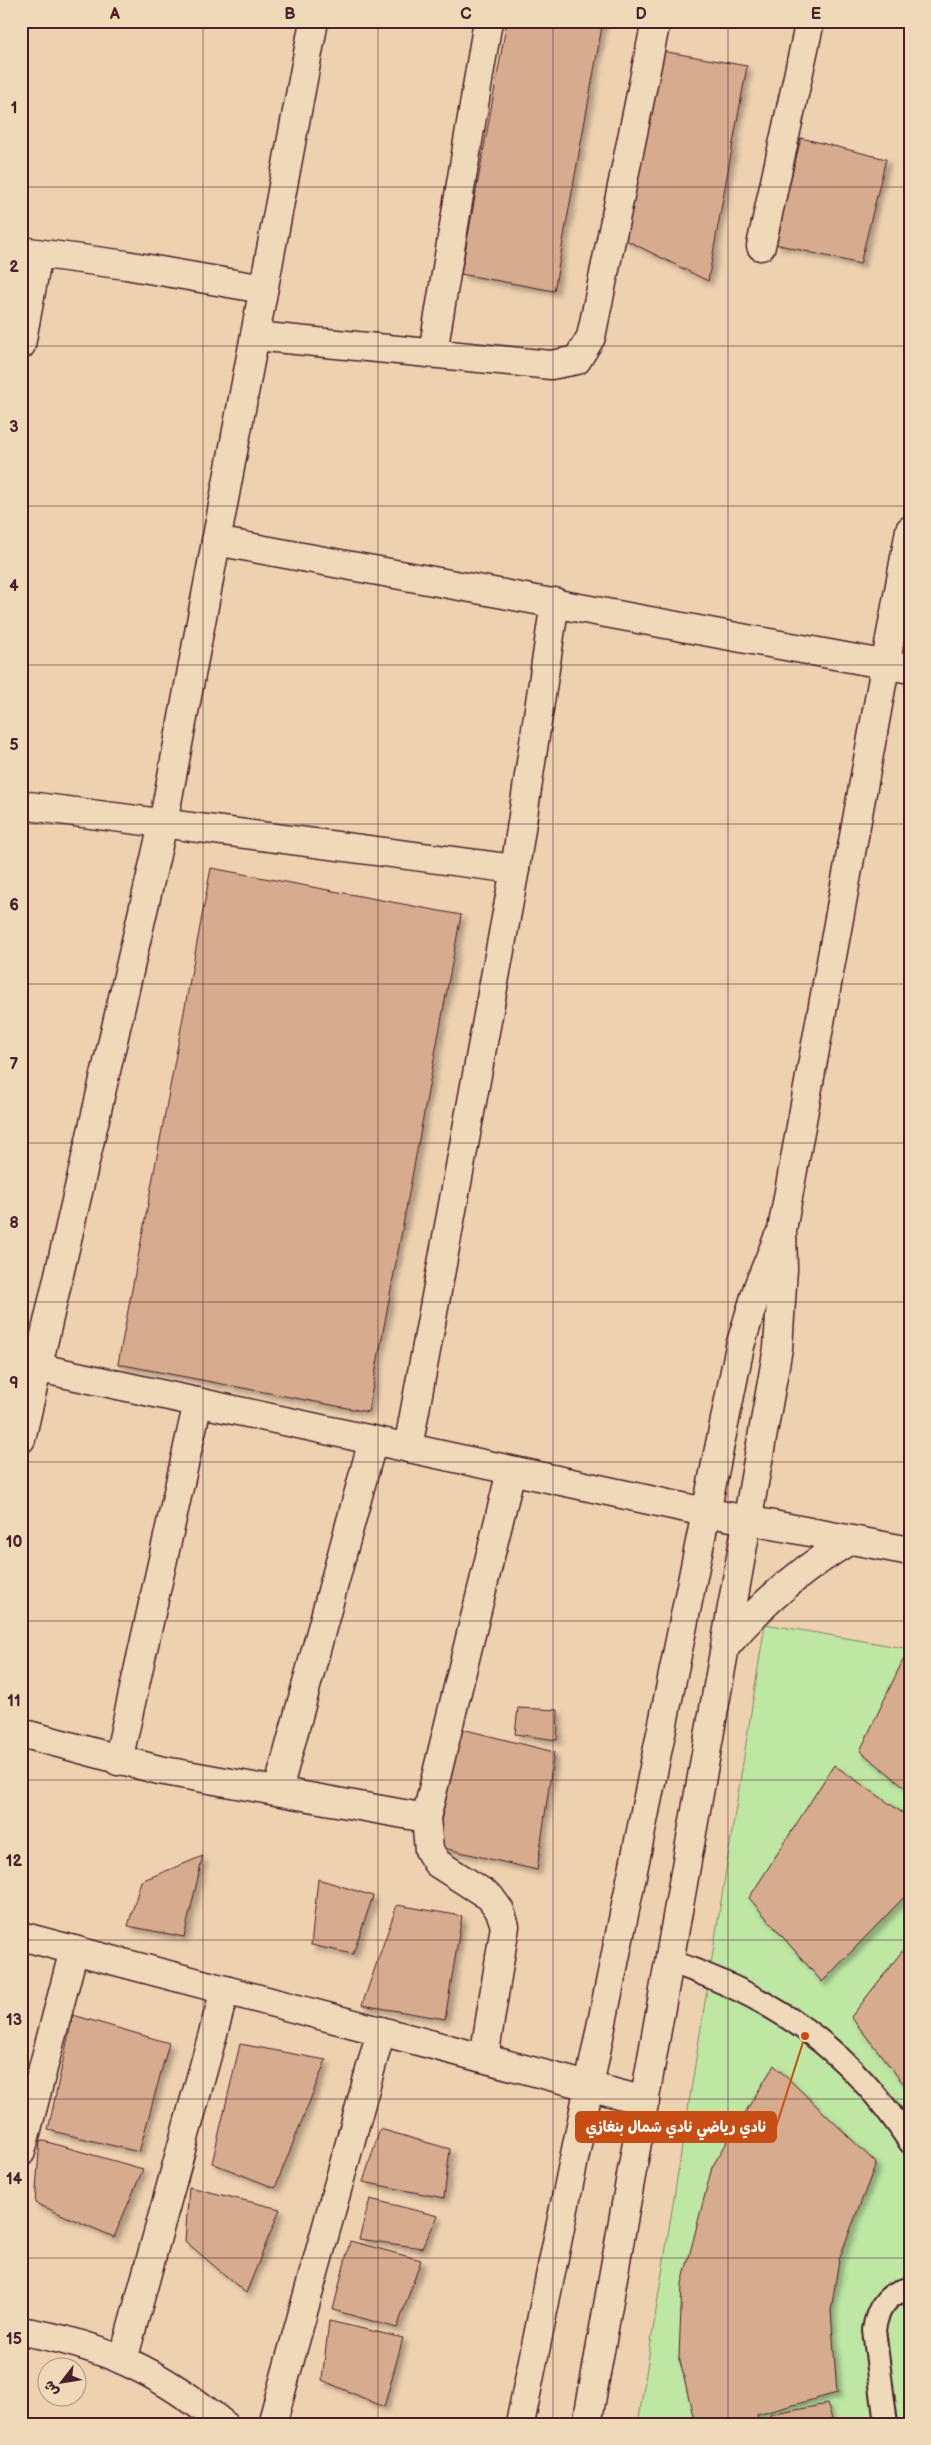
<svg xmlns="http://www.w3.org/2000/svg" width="931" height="2445" font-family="'Balsamiq Sans','Playpen Sans Arabic',sans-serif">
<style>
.green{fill:#bde7a3;stroke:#848367}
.building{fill:#d7ac8e;stroke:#4a1f2b;filter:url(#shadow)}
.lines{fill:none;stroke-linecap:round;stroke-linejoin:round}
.service-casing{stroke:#4a1f2b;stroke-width:26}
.minor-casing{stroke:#4a1f2b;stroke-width:31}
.tertiary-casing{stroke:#4a1f2b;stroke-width:31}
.service{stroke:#eed9b8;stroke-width:22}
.minor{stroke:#eed9b8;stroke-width:28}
.tertiary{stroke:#eed9b8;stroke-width:28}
.grid{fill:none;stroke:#4a1f2b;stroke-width:1;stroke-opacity:0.55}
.leader{fill:none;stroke:#c84d12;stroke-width:2}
.callout-dot{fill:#c84d12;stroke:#eed9b8;stroke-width:2}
.callout{fill:#c84d12;stroke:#c84d12;stroke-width:2}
.callout-label{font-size:15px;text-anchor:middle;font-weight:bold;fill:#fff}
.neatline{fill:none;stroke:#4a1f2b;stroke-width:2}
.grid-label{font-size:16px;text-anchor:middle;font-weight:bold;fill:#4a1f2b}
</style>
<defs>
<filter id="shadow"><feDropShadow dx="4.5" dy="4.5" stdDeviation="2.5" flood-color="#0004"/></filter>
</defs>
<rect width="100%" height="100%" fill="#eed2b0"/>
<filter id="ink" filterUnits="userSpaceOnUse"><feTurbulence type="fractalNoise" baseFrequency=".02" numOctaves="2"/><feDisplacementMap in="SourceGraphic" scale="10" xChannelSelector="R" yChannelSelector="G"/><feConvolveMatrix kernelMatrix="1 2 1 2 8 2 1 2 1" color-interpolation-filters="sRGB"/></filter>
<g filter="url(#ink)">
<polygon class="green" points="765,1624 910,1649 910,2424 638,2424"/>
<g class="building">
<polygon points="507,21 603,21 554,291 461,274"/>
<polygon points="656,50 747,66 708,281 622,238"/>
<polygon points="801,138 886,159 860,264 775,244"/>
<polygon points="211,868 461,915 368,1412 118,1364"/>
<polygon points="910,1645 910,1791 860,1751"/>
<polygon points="518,1708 558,1710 557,1740 515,1734"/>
<polygon points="462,1729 554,1752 537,1870 435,1846"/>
<polygon points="834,1765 910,1818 910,1891 822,1982 749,1898"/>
<polygon points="203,1856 184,1937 128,1926 141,1881"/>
<polygon points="318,1879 373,1896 353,1954 311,1945"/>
<polygon points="397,1905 462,1916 445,2019 362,2005"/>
<polygon points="910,1941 910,2092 851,2017"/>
<polygon points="73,2015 169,2043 139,2152 48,2130"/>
<polygon points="240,2044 326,2060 275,2188 212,2163"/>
<polygon points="774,2065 876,2163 839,2259 831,2311 837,2393 757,2415 759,2424 695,2424 679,2357 682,2284 712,2167"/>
<polygon points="380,2129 450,2149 444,2198 363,2182"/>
<polygon points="40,2140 143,2169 114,2237 35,2203"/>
<polygon points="189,2187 280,2209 246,2293 185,2241"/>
<polygon points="370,2199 438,2216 422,2248 359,2239"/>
<polygon points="350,2241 421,2260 397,2328 333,2310"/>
<polygon points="329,2321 403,2338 384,2407 322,2380"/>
<polygon points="827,2404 834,2424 771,2424 770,2415"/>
</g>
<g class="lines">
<g class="service-casing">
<g id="service">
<path d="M669,1961C773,1997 849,2048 910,2142"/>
<path d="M886,2424L874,2330C877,2309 887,2292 910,2289"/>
</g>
</g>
<g class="minor-casing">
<g id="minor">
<polyline points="761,246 810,21"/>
<polyline points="21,251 126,265 263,289"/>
<polyline points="255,336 551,365 577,360 591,337 656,21"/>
<polyline points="21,345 38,254"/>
<polyline points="433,352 488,21"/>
<polyline points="216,541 910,669"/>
<polyline points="21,805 515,869"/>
<polyline points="21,1364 705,1512 910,1551"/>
<polyline points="21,1439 163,824 314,21"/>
<polyline points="408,1448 515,869 555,602"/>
<polyline points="21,1733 159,1770 426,1818 429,1850 437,1863 490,1897 500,1911 505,1926 484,2058"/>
<polyline points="118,1761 198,1402"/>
<polyline points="278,1790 373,1440"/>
<polyline points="426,1818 511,1471"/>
<polyline points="21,1936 645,2101"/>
<polyline points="21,2152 74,1950"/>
<path d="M21,2331C101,2344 161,2372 223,2424"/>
<polyline points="123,2360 225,1990"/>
<polyline points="272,2424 381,2031"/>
</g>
</g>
<g class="tertiary-casing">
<g id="tertiary">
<path d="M726,1646C762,1602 802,1569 850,1540"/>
<polyline points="520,2424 740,1346 758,1287 778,1238"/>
<polyline points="587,2424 778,1348 783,1269 782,1230 910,530"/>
</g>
</g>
<use href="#service" class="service"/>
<use href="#minor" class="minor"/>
<use href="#tertiary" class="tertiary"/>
</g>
</g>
<path class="grid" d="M203,21V2424M378,21V2424M553,21V2424M728,21V2424M21,187H910M21,346H910M21,506H910M21,665H910M21,824H910M21,984H910M21,1143H910M21,1302H910M21,1462H910M21,1621H910M21,1780H910M21,1940H910M21,2099H910M21,2258H910"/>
<path class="leader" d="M805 2036L776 2127"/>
<circle class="callout-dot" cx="805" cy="2036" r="5"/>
<rect class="callout" x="576" y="2112" width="200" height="30" rx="5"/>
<g class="callout-label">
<text x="676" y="2132">نادي رياضي نادي شمال بنغازي</text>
</g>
<rect width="931" height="2445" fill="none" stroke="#eed9b8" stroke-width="55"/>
<g transform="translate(62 2382) rotate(239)"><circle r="24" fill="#eed9b8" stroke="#ac8f80"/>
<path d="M0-4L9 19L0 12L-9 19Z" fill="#4a1f2b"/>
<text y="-8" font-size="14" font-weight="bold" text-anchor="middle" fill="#4a1f2b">ش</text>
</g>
<rect x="28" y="28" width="876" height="2390" class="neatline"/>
<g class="grid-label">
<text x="115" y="19">A</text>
<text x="290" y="19">B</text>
<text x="466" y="19">C</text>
<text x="641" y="19">D</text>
<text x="816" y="19">E</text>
<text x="14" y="113">1</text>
<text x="14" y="272">2</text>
<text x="14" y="432">3</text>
<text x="14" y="591">4</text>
<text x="14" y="750">5</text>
<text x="14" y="910">6</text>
<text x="14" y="1069">7</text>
<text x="14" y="1228">8</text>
<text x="14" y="1388">9</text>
<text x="14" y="1547">10</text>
<text x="14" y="1706">11</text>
<text x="14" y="1866">12</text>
<text x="14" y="2025">13</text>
<text x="14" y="2184">14</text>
<text x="14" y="2344">15</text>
</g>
</svg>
